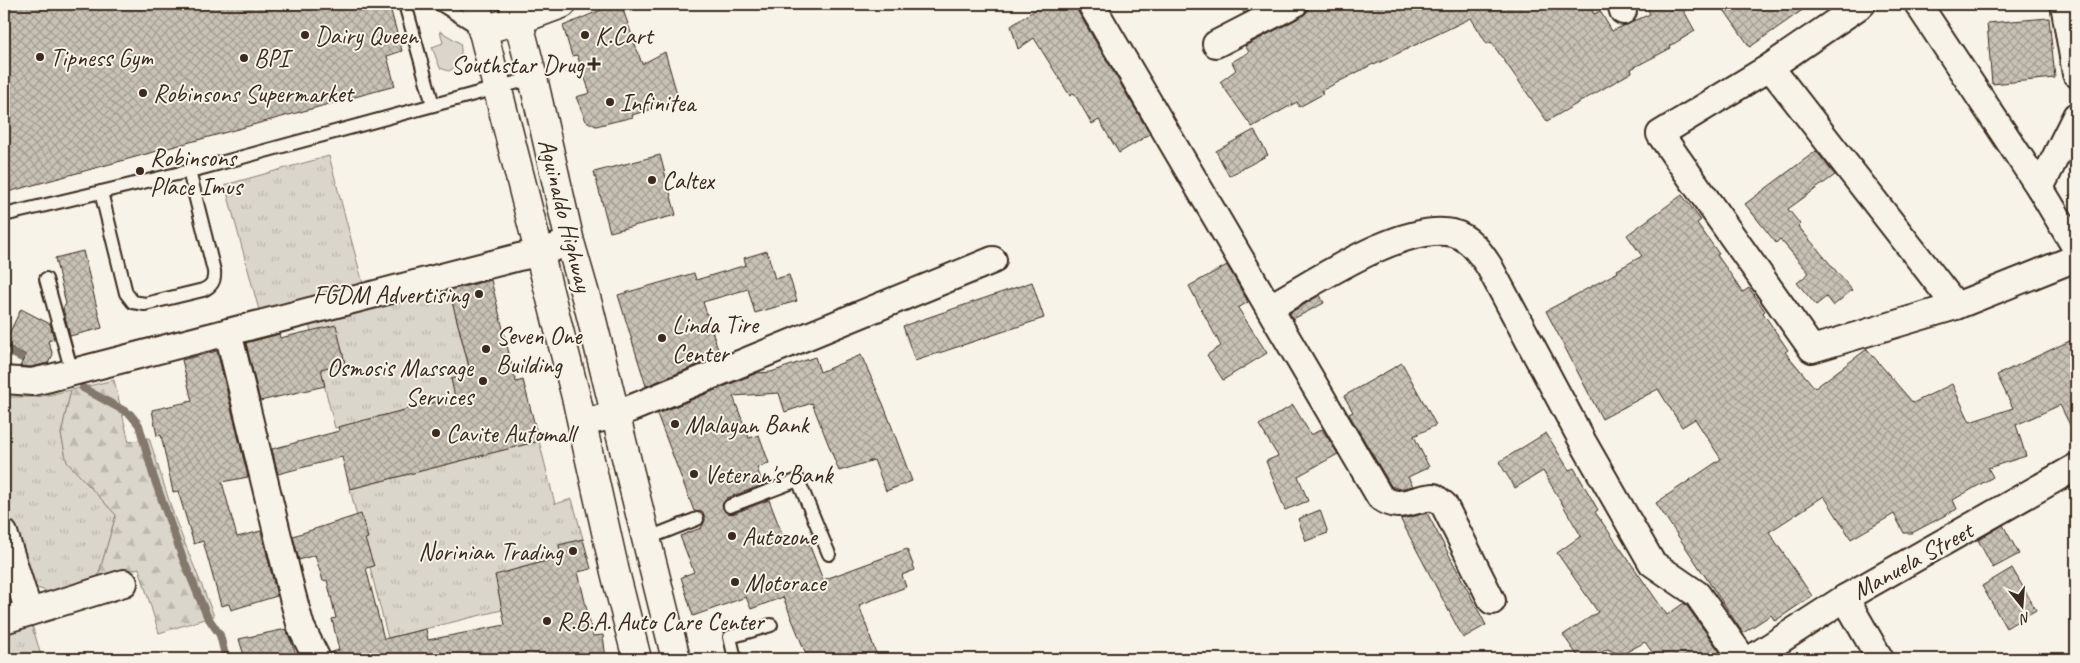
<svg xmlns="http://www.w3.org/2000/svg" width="2080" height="663" font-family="Caveat,sans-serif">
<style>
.grass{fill:url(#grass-tufts);stroke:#8b8074}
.forest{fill:url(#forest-firs);stroke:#8b8074}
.green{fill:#dbd6cb;stroke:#8b8074}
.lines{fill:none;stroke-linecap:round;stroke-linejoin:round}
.stream{stroke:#84786c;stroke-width:8}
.building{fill:url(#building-cross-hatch);stroke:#3b2a1e}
.lane-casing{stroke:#3b2a1e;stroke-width:16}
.street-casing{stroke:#3b2a1e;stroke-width:30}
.secondary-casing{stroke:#3b2a1e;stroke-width:31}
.highway-casing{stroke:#3b2a1e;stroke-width:31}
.lane{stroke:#f7f3e8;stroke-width:12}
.street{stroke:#f7f3e8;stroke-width:26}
.secondary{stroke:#f7f3e8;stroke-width:28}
.highway{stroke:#f7f3e8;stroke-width:28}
.poi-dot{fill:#3b2a1e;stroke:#f7f3e8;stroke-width:2}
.labels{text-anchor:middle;stroke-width:4;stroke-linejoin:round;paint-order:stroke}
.poi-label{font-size:25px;fill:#3b2a1e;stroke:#f7f3e8;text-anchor:start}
.street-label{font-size:25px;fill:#3b2a1e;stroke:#f7f3e8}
</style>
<defs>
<pattern id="grass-tufts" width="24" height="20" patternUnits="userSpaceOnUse" patternTransform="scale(1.25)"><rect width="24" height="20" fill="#dbd6cb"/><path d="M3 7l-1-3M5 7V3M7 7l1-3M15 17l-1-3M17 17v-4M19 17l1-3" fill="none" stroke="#bdb8ae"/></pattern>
<pattern id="forest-firs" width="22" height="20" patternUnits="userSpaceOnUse" patternTransform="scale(1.25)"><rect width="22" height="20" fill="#dbd6cb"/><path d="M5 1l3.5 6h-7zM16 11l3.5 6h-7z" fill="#bdb8ae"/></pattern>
<pattern id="building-cross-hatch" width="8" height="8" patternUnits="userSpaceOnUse" patternTransform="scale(1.25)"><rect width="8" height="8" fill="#c8c1b6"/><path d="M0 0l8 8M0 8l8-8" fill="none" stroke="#a49d93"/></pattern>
</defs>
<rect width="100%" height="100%" fill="#f7f3e8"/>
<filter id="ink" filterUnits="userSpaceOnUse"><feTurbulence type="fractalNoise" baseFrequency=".02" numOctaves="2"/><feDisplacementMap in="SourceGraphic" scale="10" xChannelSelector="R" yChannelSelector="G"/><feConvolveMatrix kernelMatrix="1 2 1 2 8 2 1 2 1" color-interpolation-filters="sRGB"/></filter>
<g filter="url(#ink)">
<g class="grass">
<polygon points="329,156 363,284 259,310 225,185"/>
<polygon points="449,289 475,392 335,428 309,324"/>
<polygon points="71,390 61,434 67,462 116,515 97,580 65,591 49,592 37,588 26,574 4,508 4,397 37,397"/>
<polygon points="539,441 555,504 572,499 583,539 559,545 561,557 509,571 518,606 388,638 350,489"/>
<polygon points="32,625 42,659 4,659 4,635"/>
</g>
<polygon class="forest" points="114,380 129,442 149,438 175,519 214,616 159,633 139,568 97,580 116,515 67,462 61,434 71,390"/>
<path class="green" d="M440,31L460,43C463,54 460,65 449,71L440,68L432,47L443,43Z"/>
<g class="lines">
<g class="stream">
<polyline points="4,349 22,358"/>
<polyline points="83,388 130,414 139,425 154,478 183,559 207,616 220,635 226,659"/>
</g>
</g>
<g class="building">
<polygon points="4,4 389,4 402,51 387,56 395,86 4,193"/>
<polygon points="615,4 621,4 642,64 665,52 679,101 632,115 633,117 596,126 586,121 576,97 590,93 577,55 572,56 563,26"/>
<polygon points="1044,4 1076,4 1078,12 1150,134 1119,153 1099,120 1092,124 1074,93 1070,96 1034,38 1018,49 1011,26"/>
<polygon points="1239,4 1262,4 1244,13"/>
<polygon points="1309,4 1589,4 1594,14 1600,11 1612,31 1650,14 1645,4 1680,4 1695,31 1670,46 1671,48 1631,69 1632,72 1547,121 1491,42 1487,44 1471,18 1374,65 1373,64 1321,91 1323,94 1299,107 1297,102 1252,127 1220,82 1236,70 1232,62 1249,52 1245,46 1301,17 1307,12"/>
<polygon points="1720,4 1811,4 1750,47"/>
<polygon points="2049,18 2055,78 1992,84 1987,23"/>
<polygon points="1254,130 1268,155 1229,176 1216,151"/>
<polygon points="1816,151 1835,175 1788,209 1800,224 1798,226 1852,290 1833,306 1826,297 1816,305 1797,283 1809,273 1780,239 1776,243 1745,204"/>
<polygon points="660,155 676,215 610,232 594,172"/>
<polygon points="1682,195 1701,220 1697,223 1719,254 1717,255 1743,292 1749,288 1765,311 1763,313 1788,350 1785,352 1815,388 1867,349 1913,403 1952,384 1970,422 2013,408 1997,375 2076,338 2076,437 2060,405 2016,425 2026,456 1988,468 1993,477 1953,500 1957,509 1912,533 1904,533 1894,514 1851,539 1824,496 1769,532 1812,596 1775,621 1771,615 1743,633 1656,503 1721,459 1695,419 1682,427 1658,389 1602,419 1546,311 1618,272 1617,270 1642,256 1627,235"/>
<polygon points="83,251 102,328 70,336 63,308 66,304 55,258"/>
<polygon points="767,251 775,279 789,275 797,301 755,313 748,289 703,302 720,356 646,386 618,295 694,273 696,280 746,265 744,258"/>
<polygon points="1227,265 1248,302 1238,308 1267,353 1223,380 1207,355 1221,346 1189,286"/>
<polygon points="491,280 516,382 523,380 539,441 350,489 342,457 278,474 272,449 339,431 338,427 455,397 451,379 471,374 449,290"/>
<polygon points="1032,282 1044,318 915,361 903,326"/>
<polygon points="1320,295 1324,303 1293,319 1290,313"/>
<polygon points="21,309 50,324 54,339 48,341 53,355 48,363 31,367 20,366 26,355 4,344"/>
<polygon points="336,325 345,363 321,369 325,386 260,401 246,343 279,334 280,338"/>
<polygon points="217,351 248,477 222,482 237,537 261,531 277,596 231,610 229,604 221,606 203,541 194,544 178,491 173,492 161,435 157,436 152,410 192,401 182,360"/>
<polygon points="861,355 884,406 912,481 886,491 874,460 839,471 812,403 785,412 779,393 733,396 749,438 759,435 769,463 757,468 763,485 727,498 722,505 725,512 732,514 769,500 786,544 806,536 823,580 907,549 915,570 902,575 906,587 859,605 878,659 808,659 783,597 751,609 746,597 693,616 681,577 694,572 680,536 701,528 705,521 705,517 702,512 694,511 657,414 757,373 771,372 815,357 820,372"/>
<polygon points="1402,363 1436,425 1414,436 1429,467 1408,477 1413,486 1399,489 1391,486 1349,414 1353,412 1344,396"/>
<polygon points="1293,405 1311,435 1322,429 1338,454 1298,476 1308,501 1285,510 1266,461 1278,456 1259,425"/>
<polygon points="1546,433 1569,470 1574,468 1598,510 1595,512 1667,615 1684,603 1686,605 1722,655 1716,659 1657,659 1645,642 1621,655 1607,649 1592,659 1580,659 1563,635 1598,612 1557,553 1581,536 1543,471 1515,488 1499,462"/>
<polygon points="1320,510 1328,533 1306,541 1298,519"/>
<polygon points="1427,513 1486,625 1463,638 1401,520 1401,519"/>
<polygon points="361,514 368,538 365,539 374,566 366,568 384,639 426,629 428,640 505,625 495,575 561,557 559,545 583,539 591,569 578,572 593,636 603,635 606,659 333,659 332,652 339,650 332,619 336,618 327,580 323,581 315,555 299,560 293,536"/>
<polygon points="2003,525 2019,554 1993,568 1978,540"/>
<polygon points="2012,568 2036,610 2006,628 1982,586"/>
<polygon points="286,629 298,659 245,659 239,639"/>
</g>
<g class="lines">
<g class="lane-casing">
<g id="lane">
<polyline points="405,4 433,105"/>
<polyline points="440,4 480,29"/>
<path d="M101,192L126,293L133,302L145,304L203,290C212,286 215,281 214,271L189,171"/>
<polyline points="4,215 202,168 533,78"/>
<polyline points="46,279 72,372"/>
<polyline points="730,506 798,480 829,554"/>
<polyline points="646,539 697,519"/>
<polyline points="735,659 730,637 771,625"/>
</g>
</g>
<g class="street-casing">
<g id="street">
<path d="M1091,4L1380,497C1399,512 1413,498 1434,497L1444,505L1492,601"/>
<polyline points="1621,4 1623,11"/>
<polyline points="1862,4 1770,67 1660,134 1812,349 1956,306 2076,258"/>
<polyline points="1918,4 2040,188 2076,248"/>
<polyline points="2064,4 2076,74"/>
<polyline points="1216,44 1294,4"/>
<polyline points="1770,67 1956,306"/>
<polyline points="2040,188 2076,116"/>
<path d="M1270,307C1314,283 1402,222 1453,233C1469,237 1480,252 1489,266L1584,444L1652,563L1697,594L1743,659"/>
<polyline points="228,332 293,598 301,627 317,659"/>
<polyline points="4,380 32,382 50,378 519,257 539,253 570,242"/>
<polyline points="582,423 615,415 993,260"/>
<polyline points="4,533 29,612"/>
<polyline points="1845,598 1880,659"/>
<polyline points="4,620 124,583"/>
<polyline points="1751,659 1845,598 2076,467"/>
</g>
</g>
<g class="secondary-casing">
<polyline id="secondary" points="482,30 519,20 562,4"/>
</g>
<g class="highway-casing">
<g id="highway">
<polyline points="476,4 576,397 615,572 637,659"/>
<polyline points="514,4 533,78 570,242 589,308 676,659"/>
</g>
</g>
<use href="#lane" class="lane"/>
<use href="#street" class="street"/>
<use href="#secondary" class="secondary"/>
<use href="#highway" class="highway"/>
</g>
</g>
<g class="poi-dot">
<circle cx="305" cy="35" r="5"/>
<circle cx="585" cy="35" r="5"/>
<circle cx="40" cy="57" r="5"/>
<circle cx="244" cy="58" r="5"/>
<path d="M591.5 56.5h5v5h5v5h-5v5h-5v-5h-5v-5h5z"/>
<circle cx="143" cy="93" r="5"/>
<circle cx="610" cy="102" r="5"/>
<circle cx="140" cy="171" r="5"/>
<circle cx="652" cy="180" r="5"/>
<circle cx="479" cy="294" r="5"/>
<circle cx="662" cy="338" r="5"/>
<circle cx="486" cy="349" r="5"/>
<circle cx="483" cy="381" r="5"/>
<circle cx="675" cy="424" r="5"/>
<circle cx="436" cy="433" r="5"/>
<circle cx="694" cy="474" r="5"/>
<circle cx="732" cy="536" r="5"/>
<circle cx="573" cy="551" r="5"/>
<circle cx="735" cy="582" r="5"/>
<circle cx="547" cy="621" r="5"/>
</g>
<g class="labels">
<g class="poi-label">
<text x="315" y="44">Dairy Queen</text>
<text x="595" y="44">K.Cart</text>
<text x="50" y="66">Tipness Gym</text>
<text x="254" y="67">BPI</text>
<text x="584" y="73" text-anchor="end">Southstar Drug</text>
<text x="153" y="102">Robinsons Supermarket</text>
<text x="620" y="111">Infinitea</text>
<text x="150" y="166">Robinsons<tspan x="150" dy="29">Place Imus</tspan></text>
<text x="662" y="189">Caltex</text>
<text x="469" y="303" text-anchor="end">FGDM Advertising</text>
<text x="672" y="333">Linda Tire<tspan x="672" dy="29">Center</tspan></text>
<text x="496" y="344">Seven One<tspan x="496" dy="29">Building</tspan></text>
<text x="473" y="376" text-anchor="end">Osmosis Massage<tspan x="473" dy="29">Services</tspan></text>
<text x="685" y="433">Malayan Bank</text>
<text x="446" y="442">Cavite Automall</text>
<text x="704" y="483">Veteran's Bank</text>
<text x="742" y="545">Autozone</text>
<text x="563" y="560" text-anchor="end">Norinian Trading</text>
<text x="745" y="591">Motorace</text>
<text x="557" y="630">R.B.A. Auto Care Center</text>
</g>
<g class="street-label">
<text transform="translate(566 215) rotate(76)" y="9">Aguinaldo Highway</text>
<text transform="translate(1912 560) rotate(-29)" y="9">Manuela Street</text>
</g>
</g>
<rect width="2080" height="663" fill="none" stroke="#f7f3e8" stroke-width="20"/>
<rect x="10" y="10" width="2060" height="643" fill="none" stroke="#3b2a1e" stroke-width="2" filter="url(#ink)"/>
<g transform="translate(2022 606) rotate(163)" stroke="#f7f3e8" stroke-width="4" paint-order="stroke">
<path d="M0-4L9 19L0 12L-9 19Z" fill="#3b2a1e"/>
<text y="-8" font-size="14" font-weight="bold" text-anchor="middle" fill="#3b2a1e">N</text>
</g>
</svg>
